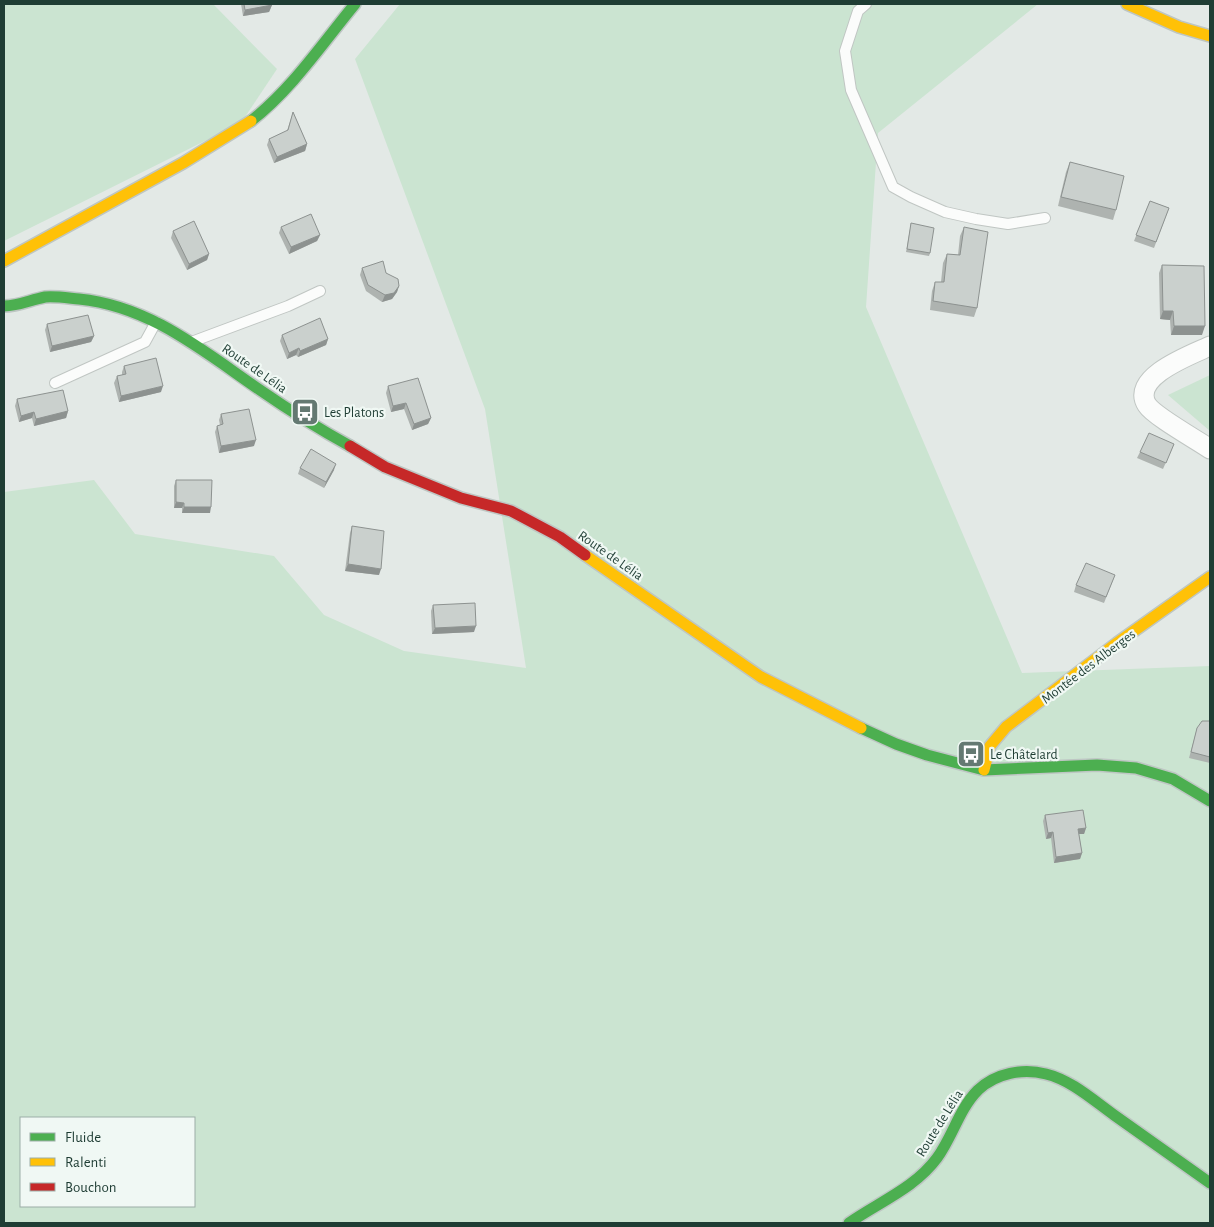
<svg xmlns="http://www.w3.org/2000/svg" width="1214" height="1227" font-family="'Alegreya Sans',sans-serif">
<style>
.green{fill:#cbe4d1;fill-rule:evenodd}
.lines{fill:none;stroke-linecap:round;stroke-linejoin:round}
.lane-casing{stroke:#c0c6c3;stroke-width:12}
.street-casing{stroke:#c0c6c3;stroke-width:21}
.fast-casing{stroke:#bec6c3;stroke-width:14}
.slow-casing{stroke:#bec6c3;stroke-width:14}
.jam-casing{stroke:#bec6c3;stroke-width:14}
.lane{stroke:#fbfcfb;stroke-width:10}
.street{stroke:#fbfcfb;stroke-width:19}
.fast{stroke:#4caf50;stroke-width:11}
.slow{stroke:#ffc107;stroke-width:11}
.jam{stroke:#c62828;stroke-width:11}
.wall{fill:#aeb3b0}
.shaded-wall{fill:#8d9290}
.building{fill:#cad0cd;stroke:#8d9290}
.labels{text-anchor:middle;stroke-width:4.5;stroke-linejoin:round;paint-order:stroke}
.street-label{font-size:14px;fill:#1f3d34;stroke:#f0f8f4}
.poi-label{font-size:14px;fill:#1f3d34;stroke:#f0f8f4;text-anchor:start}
</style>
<rect width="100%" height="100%" fill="#e3e9e6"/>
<g class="green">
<polygon points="4,4 213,4 277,69 241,123 4,241"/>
<path d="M400,4H1038L878,133L866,307L1022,673L1210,666V1223H4V492L94,480L135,534L274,556L324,615L404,651L526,668L485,409L355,59ZM21,1118H194V1206H21Z"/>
<polygon points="1210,375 1210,431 1168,395"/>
</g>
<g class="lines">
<g class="lane-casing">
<g id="lane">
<polyline points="866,4 858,11 845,51 851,90 893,187 911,197 945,212 976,219 1008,224 1045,218"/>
<polyline points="194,341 288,306 320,291"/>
<polyline points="55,383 145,342 156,322"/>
</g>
</g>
<g class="street-casing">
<path id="street" d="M1210,346C1193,354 1129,377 1147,405C1154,416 1197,440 1210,449"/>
</g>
<g class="fast-casing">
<g id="fast">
<path d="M251,121C292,89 322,44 355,4"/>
<path d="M4,306C19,306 30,300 45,297C55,296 68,298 79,299C150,306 203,351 260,390C289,410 319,429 350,446"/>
<polyline points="861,728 896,744 927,755 984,770 1097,765 1136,768 1173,779 1210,801"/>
<path d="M849,1223C879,1202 915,1188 937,1158C953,1136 959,1109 978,1090C996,1073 1023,1068 1046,1074C1071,1080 1093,1100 1114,1115C1146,1138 1178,1160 1210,1183"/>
</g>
</g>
<g class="slow-casing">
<g id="slow">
<polyline points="1127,4 1179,27 1210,36"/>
<polyline points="4,261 183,163 251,121"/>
<polyline points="585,555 761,677 861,728"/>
<polyline points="984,770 990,746 1006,727 1117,643 1210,577"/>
</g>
</g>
<g class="jam-casing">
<polyline id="jam" points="350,446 385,467 461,498 511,511 560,537 585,555"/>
</g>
<use href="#lane" class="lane"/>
<use href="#street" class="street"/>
<use href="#fast" class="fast"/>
<use href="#slow" class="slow"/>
<use href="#jam" class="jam"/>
</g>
<g class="wall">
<polygon points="241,4 271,4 272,5 269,12 243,16"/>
<polygon points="293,112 307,144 305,151 274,163 267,145 269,139 287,131"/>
<polygon points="1070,162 1116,210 1113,220 1058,206 1066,172"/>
<polygon points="1150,201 1169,208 1154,248 1134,241"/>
<polygon points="911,223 930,253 929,256 906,252"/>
<polygon points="281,227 320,235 317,241 289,254 279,233"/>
<polygon points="964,227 977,308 974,317 930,310 932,291 935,282 941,282 943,263 947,254 958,255 960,236"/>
<polygon points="173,231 209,254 207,260 187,270 171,238"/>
<polygon points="1162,265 1202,335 1171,335 1170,320 1160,319 1159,273"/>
<polygon points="362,268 386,273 399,286 397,292 392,299 382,302 366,291 360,275"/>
<polygon points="47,324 94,336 91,342 50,352 45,330"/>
<polygon points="282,335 328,339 326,345 298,357 296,355 287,359 280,341"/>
<polygon points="124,366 161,392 119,402 114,383 117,376 122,375 122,372"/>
<polygon points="388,386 431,418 428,424 412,430 404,409 391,412 386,393"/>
<polygon points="17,399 68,411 66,418 34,426 32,418 19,422 15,406"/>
<polygon points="221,414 254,446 219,453 215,432 217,426 220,425 219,420"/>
<polygon points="1174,444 1163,469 1137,458 1140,452"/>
<polygon points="300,468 334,470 324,488 298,474"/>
<polygon points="176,480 210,513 182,513 182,508 174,508 174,486"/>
<polygon points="352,526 379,575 345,571 350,533"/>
<polygon points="1115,575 1104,603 1074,592 1076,585"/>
<polygon points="433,605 474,632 432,634 431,611"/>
<polygon points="1210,721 1210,763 1189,758 1197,728"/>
<polygon points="1045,815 1086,828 1084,834 1079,834 1082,853 1080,859 1054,863 1051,838 1046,839 1043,821"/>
</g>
<g class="shaded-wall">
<polygon points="272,5 269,12 243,16 245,10"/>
<polygon points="307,144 305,151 274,163 277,157"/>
<polygon points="320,235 317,241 289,254 291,247"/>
<polygon points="209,254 207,260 187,270 189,264"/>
<polygon points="399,286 397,292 392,299 382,302 385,295"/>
<polygon points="1163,311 1173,311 1170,320 1160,319"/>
<polygon points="1174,326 1205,326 1202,335 1171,335"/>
<polygon points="94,336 91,342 50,352 52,346"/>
<polygon points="328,339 326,345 298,357 300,351"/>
<polygon points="299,348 296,355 287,359 289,353"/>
<polygon points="163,386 161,392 119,402 121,396"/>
<polygon points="406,403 404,409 391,412 393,406"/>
<polygon points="68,411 66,418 34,426 36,419"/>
<polygon points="34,412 32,418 19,422 21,416"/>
<polygon points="431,418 428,424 412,430 414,424"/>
<polygon points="256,440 254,446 219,453 221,446"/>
<polygon points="336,464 334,470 324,488 326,482"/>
<polygon points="176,502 184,503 182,508 174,508"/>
<polygon points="184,507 211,507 210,513 182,513"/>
<polygon points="348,564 381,569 379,575 345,571"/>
<polygon points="476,626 474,632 432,634 435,628"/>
<polygon points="1086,828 1084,834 1076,834 1078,829"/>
<polygon points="1053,832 1051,838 1046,839 1048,833"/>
<polygon points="1082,853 1080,859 1054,863 1056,857"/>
</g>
<g class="building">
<polygon points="244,4 271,4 272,5 245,10"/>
<polygon points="293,112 307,144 277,157 269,139 288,130"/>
<polygon points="1070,162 1124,176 1116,210 1061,197"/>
<polygon points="1150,201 1169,208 1156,242 1136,235"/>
<polygon points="311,214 320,235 291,247 281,227"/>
<polygon points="194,221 209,254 189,264 173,231"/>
<polygon points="911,223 934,228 930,253 907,249"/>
<polygon points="964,227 988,232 977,308 933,301 935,282 944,282 947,254 960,255"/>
<polygon points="383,261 386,273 398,279 399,286 394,293 385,295 368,285 362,268"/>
<polygon points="1162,265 1204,266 1205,326 1174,326 1173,311 1163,311"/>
<polygon points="88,315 94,336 52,346 47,324"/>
<polygon points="320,318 328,339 300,351 299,348 289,353 282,335"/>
<polygon points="156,358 163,386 121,396 117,376 126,374 124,366"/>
<polygon points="418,378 431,418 414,424 406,403 393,406 388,386"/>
<polygon points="63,390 68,411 36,419 34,412 21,416 17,399"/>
<polygon points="249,409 256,440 221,446 217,426 223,424 221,414"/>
<polygon points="1149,433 1174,444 1166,463 1140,452"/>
<polygon points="311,449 336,464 326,482 300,468"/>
<polygon points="176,480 212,480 211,507 184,507 184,503 176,502"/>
<polygon points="352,526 384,531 381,569 348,564"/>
<polygon points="1086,563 1115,575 1106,597 1076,585"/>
<polygon points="475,603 476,626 435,628 433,605"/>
<polygon points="1202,721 1210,721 1210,757 1191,752 1197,728"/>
<polygon points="1083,810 1086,828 1078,829 1082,853 1056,857 1053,832 1048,833 1045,815"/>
</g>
<defs>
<g id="bus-square" transform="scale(1.4375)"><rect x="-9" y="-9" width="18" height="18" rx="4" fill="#647972" stroke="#f0f8f4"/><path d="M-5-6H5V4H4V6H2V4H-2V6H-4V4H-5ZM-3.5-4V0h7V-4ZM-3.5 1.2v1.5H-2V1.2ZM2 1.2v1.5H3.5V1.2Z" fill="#fff"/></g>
</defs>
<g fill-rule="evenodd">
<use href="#bus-square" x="305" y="412"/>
<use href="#bus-square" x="971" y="754"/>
</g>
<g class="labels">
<g class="street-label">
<text transform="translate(255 368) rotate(35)" y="5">Route de Lélia</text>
<text transform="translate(611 555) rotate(35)" y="5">Route de Lélia</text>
<text transform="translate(1088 666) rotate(-37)" y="5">Montée des Alberges</text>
<text transform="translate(939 1123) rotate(-58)" y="5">Route de Lélia</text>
</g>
<g class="poi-label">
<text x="324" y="417">Les Platons</text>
<text x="990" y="759">Le Châtelard</text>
</g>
</g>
<rect width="1214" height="1227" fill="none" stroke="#1f3d34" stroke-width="10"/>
<rect x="20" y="1117" width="175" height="90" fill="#f0f8f4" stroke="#9cada7"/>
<rect x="30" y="1133" width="25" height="8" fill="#4caf50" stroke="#9cada7"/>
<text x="65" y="1142" font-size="15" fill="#1f3d34">Fluide</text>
<rect x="30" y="1158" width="25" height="8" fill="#ffc107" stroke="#9cada7"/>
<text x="65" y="1167" font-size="15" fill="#1f3d34">Ralenti</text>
<rect x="30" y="1183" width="25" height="8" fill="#c62828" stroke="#9cada7"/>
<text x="65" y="1192" font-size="15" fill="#1f3d34">Bouchon</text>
</svg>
